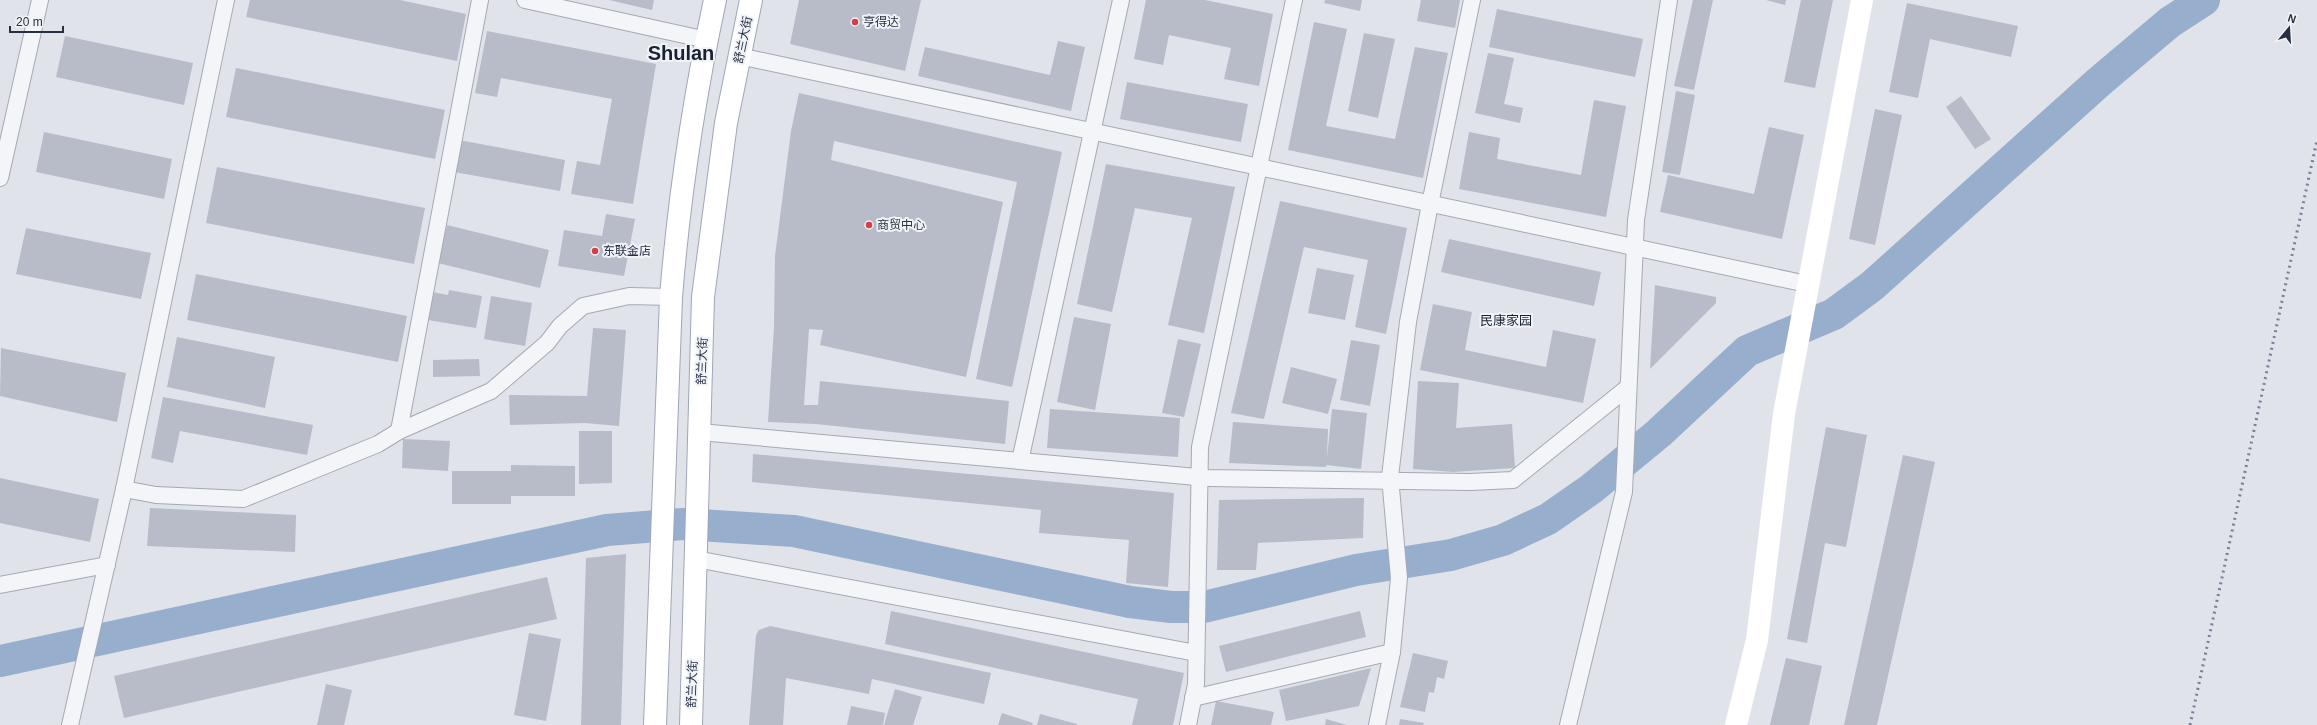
<svg xmlns="http://www.w3.org/2000/svg" width="2317" height="725" font-family="Helvetica,'Noto Sans SC',sans-serif">
<style>
.lines{fill:none;stroke-linecap:round;stroke-linejoin:round}
.river{stroke:#98aecd;stroke-width:32}
.building{fill:#b7bcc8}
.street-casing{stroke:#a5a9b5;stroke-width:18}
.primary-casing{stroke:#9ea6b7;stroke-width:24}
.street{stroke:#f3f5f8;stroke-width:16}
.secondary{stroke:#fff;stroke-width:22}
.primary{stroke:#fff;stroke-width:22}
.rail{stroke:#788195;stroke-width:3;stroke-dasharray:2 4;stroke-linecap:butt}
.poi-dot{fill:#d93b48;stroke:#f0f3f7;stroke-width:1.5}
.labels{text-anchor:middle;stroke-width:4;stroke-linejoin:round;paint-order:stroke}
.poi-label{font-size:12px;fill:#272f43;stroke:#f0f3f7;text-anchor:start}
.street-label{font-size:12px;fill:#272f43;stroke:#f0f3f7}
.neighbourhood-label{font-size:13px;fill:#192134;stroke:#f0f3f7}
.town-label{font-size:20px;font-weight:bold;fill:#192134;stroke:#f0f3f7}
</style>
<rect width="100%" height="100%" fill="#e0e3ea"/>
<g class="lines">
<polyline class="river" points="0,661 607,530 683,524 794,531 1130,602 1171,607 1204,607 1356,570 1451,555 1503,540 1548,519 1591,489 1659,433 1747,351 1834,314 1872,286 2100,81 2170,22 2204,0"/>
</g>
<g class="building">
<polygon points="250,0 400,0 466,14 457,61 246,17"/>
<polygon points="609,0 654,0 652,10"/>
<polygon points="799,0 921,0 905,71 790,44"/>
<polygon points="1146,0 1205,0 1273,14 1259,86 1224,79 1231,48 1169,35 1163,65 1134,59"/>
<polygon points="1325,0 1362,0 1360,11 1324,3"/>
<polygon points="1421,0 1460,0 1455,28 1417,21"/>
<polygon points="1693,0 1713,0 1694,90 1674,86"/>
<polygon points="1766,0 1786,0 1785,5"/>
<polygon points="1801,0 1833,0 1815,88 1784,82"/>
<polygon points="1907,3 2018,26 2011,57 1930,39 1918,98 1889,92"/>
<polygon points="1497,9 1643,39 1635,77 1489,47"/>
<polygon points="1314,22 1347,29 1326,126 1395,139 1415,47 1448,53 1423,178 1288,150"/>
<polygon points="487,31 656,64 633,204 571,194 577,161 600,165 612,99 501,78 497,97 475,93"/>
<polygon points="1364,33 1395,39 1378,118 1348,111"/>
<polygon points="65,36 193,63 184,105 56,77"/>
<polygon points="1058,41 1085,47 1071,111 918,76 925,47 1050,75"/>
<polygon points="1488,53 1514,58 1504,104 1523,108 1520,123 1475,113"/>
<polygon points="236,68 445,110 435,159 226,117"/>
<polygon points="1127,82 1248,104 1241,142 1120,119"/>
<polygon points="1676,91 1695,95 1680,175 1662,172"/>
<polygon points="799,93 1062,152 1012,387 976,379 1017,182 834,141 831,160 1003,202 966,377 820,345 823,330 809,329 804,405 818,405 820,381 1009,401 1005,444 816,424 768,422 774,327 775,256 791,131"/>
<polygon points="1961,96 1991,139 1975,149 1946,107"/>
<polygon points="1594,100 1626,106 1606,217 1459,189 1469,132 1500,138 1497,159 1581,175"/>
<polygon points="1875,109 1902,115 1875,245 1849,239"/>
<polygon points="1769,127 1804,135 1782,239 1660,212 1668,175 1754,194"/>
<polygon points="44,132 172,159 164,199 36,172"/>
<polygon points="459,140 565,160 560,191 454,172"/>
<polygon points="1106,164 1235,187 1204,333 1168,325 1192,218 1135,208 1112,312 1077,304"/>
<polygon points="217,167 425,208 414,264 206,223"/>
<polygon points="1280,201 1407,228 1386,334 1355,327 1368,260 1304,247 1264,419 1231,413"/>
<polygon points="606,214 635,219 624,276 558,266 564,230 602,236"/>
<polygon points="447,225 549,250 540,288 438,263"/>
<polygon points="26,228 151,253 141,299 16,274"/>
<polygon points="1449,239 1601,272 1594,306 1441,272"/>
<polygon points="1317,268 1354,275 1345,320 1308,313"/>
<polygon points="196,274 407,316 398,362 187,320"/>
<polygon points="1655,285 1716,297 1716,303 1650,369"/>
<polygon points="449,290 482,296 476,328 428,320 432,292 448,295"/>
<polygon points="491,296 532,303 525,346 484,339"/>
<polygon points="1433,304 1472,312 1465,350 1546,367 1553,330 1596,339 1583,403 1420,370"/>
<polygon points="1074,317 1111,324 1095,410 1057,402"/>
<polygon points="593,328 626,330 619,426 585,423 510,425 509,395 587,396"/>
<polygon points="177,337 275,357 265,408 167,387"/>
<polygon points="1178,339 1201,344 1184,417 1162,413"/>
<polygon points="1351,340 1380,345 1370,406 1340,400"/>
<polygon points="1,348 126,373 117,422 0,396"/>
<polygon points="479,359 480,376 433,377 433,360"/>
<polygon points="1291,367 1337,379 1328,414 1282,403"/>
<polygon points="1418,381 1459,383 1456,428 1512,424 1515,468 1453,472 1413,469"/>
<polygon points="163,397 313,425 307,455 180,431 173,463 151,458"/>
<polygon points="1050,409 1180,418 1178,457 1047,448"/>
<polygon points="1332,409 1367,413 1361,469 1326,465 1326,467 1229,463 1233,422 1328,429 1327,458"/>
<polygon points="1826,427 1867,435 1846,547 1825,543 1807,643 1787,639"/>
<polygon points="579,431 612,431 612,483 579,484"/>
<polygon points="403,439 450,441 448,471 402,468"/>
<polygon points="753,454 1174,493 1168,587 1126,583 1129,540 1039,533 1041,510 752,482"/>
<polygon points="1903,455 1935,462 1913,565 1877,725 1844,725"/>
<polygon points="511,465 575,466 575,496 511,496 511,504 452,504 452,471 511,471"/>
<polygon points="0,478 99,499 90,542 0,523"/>
<polygon points="1364,498 1363,538 1258,543 1256,570 1217,570 1219,500"/>
<polygon points="150,508 296,515 295,552 147,546"/>
<polygon points="626,554 621,725 581,725 586,558"/>
<polygon points="547,577 557,619 124,718 114,676"/>
<polygon points="891,611 1184,673 1173,725 1132,725 1138,699 885,644"/>
<polygon points="1360,611 1366,637 1226,672 1219,646"/>
<polygon points="770,626 991,673 984,704 872,679 869,694 786,678 783,725 749,725 756,635 759,630"/>
<polygon points="529,633 561,639 546,721 514,715"/>
<polygon points="1413,653 1448,661 1444,679 1437,677 1434,693 1429,692 1425,712 1400,707"/>
<polygon points="1786,658 1822,666 1809,725 1770,725"/>
<polygon points="1371,668 1359,706 1286,721 1279,690"/>
<polygon points="326,684 352,690 344,725 317,725"/>
<polygon points="895,689 922,697 913,725 884,725"/>
<polygon points="1216,701 1274,712 1271,725 1211,725"/>
<polygon points="851,706 885,713 883,725 847,725"/>
<polygon points="1002,713 1033,723 1032,725 998,725"/>
<polygon points="1040,714 1077,724 1077,725 1037,725"/>
<polygon points="1326,719 1347,725 1325,725"/>
<polygon points="1400,719 1424,723 1423,725 1399,725"/>
</g>
<g class="lines">
<g class="street-casing">
<g id="street">
<polyline points="525,0 707,40"/>
<polyline points="739,56 1807,284"/>
<polyline points="0,178 40,0"/>
<polyline points="399,431 480,0"/>
<polyline points="700,432 1208,478 1470,482 1513,480 1627,388"/>
<polyline points="1020,461 1121,0"/>
<polyline points="124,489 156,495 243,499 378,444 399,431 491,391 547,343 560,326 583,306 629,296 671,297"/>
<polyline points="696,559 1196,653"/>
<polyline points="0,585 107,565"/>
<polyline points="1193,698 1392,652"/>
<polyline points="70,725 124,489 226,0"/>
<polyline points="1188,725 1196,684 1200,447 1294,0"/>
<polyline points="1377,725 1392,652 1399,578 1390,477 1408,322 1430,204 1472,0"/>
<polyline points="1568,725 1624,492 1636,220 1669,0"/>
</g>
</g>
<g class="primary-casing">
<g id="primary">
<path d="M655,725L671,297C679,198 694,98 715,0"/>
<polyline points="691,725 703,297 726,123 751,0"/>
</g>
</g>
<use href="#street" class="street"/>
<polyline class="secondary" points="1736,725 1757,640 1784,414 1862,0"/>
<use href="#primary" class="primary"/>
<polyline class="rail" points="2190,725 2317,140"/>
</g>
<g class="poi-dot">
<circle cx="855" cy="22" r="4"/>
<circle cx="869" cy="225" r="4"/>
<circle cx="595" cy="251" r="4"/>
</g>
<g class="labels">
<g class="poi-label">
<text x="863" y="26">亨得达</text>
<text x="877" y="229">商贸中心</text>
<text x="603" y="255">东联金店</text>
</g>
<g class="street-label">
<text transform="translate(743 40) rotate(-78)" y="4">舒兰大街</text>
<text transform="translate(702 361) rotate(-88)" y="4">舒兰大街</text>
<text transform="translate(692 684) rotate(-88)" y="4">舒兰大街</text>
</g>
<g class="neighbourhood-label">
<text x="1506" y="325">民康家园</text>
</g>
<g class="town-label">
<text x="681" y="60">Shulan</text>
</g>
</g>
<g transform="translate(2289 28) rotate(18)" stroke="#f0f3f7" stroke-width="3" paint-order="stroke">
<path d="M0-3L7 15L0 10L-7 15Z" fill="#272f43"/>
<text y="-6" font-size="11" font-weight="bold" text-anchor="middle" fill="#272f43">N</text>
</g>
<path d="M10 26v6h53v-6" fill="none" stroke="#272f43" stroke-width="2"/>
<text x="16" y="26" font-size="12" fill="#272f43" stroke="#f0f3f7" stroke-width="3" paint-order="stroke">20 m</text>
</svg>
